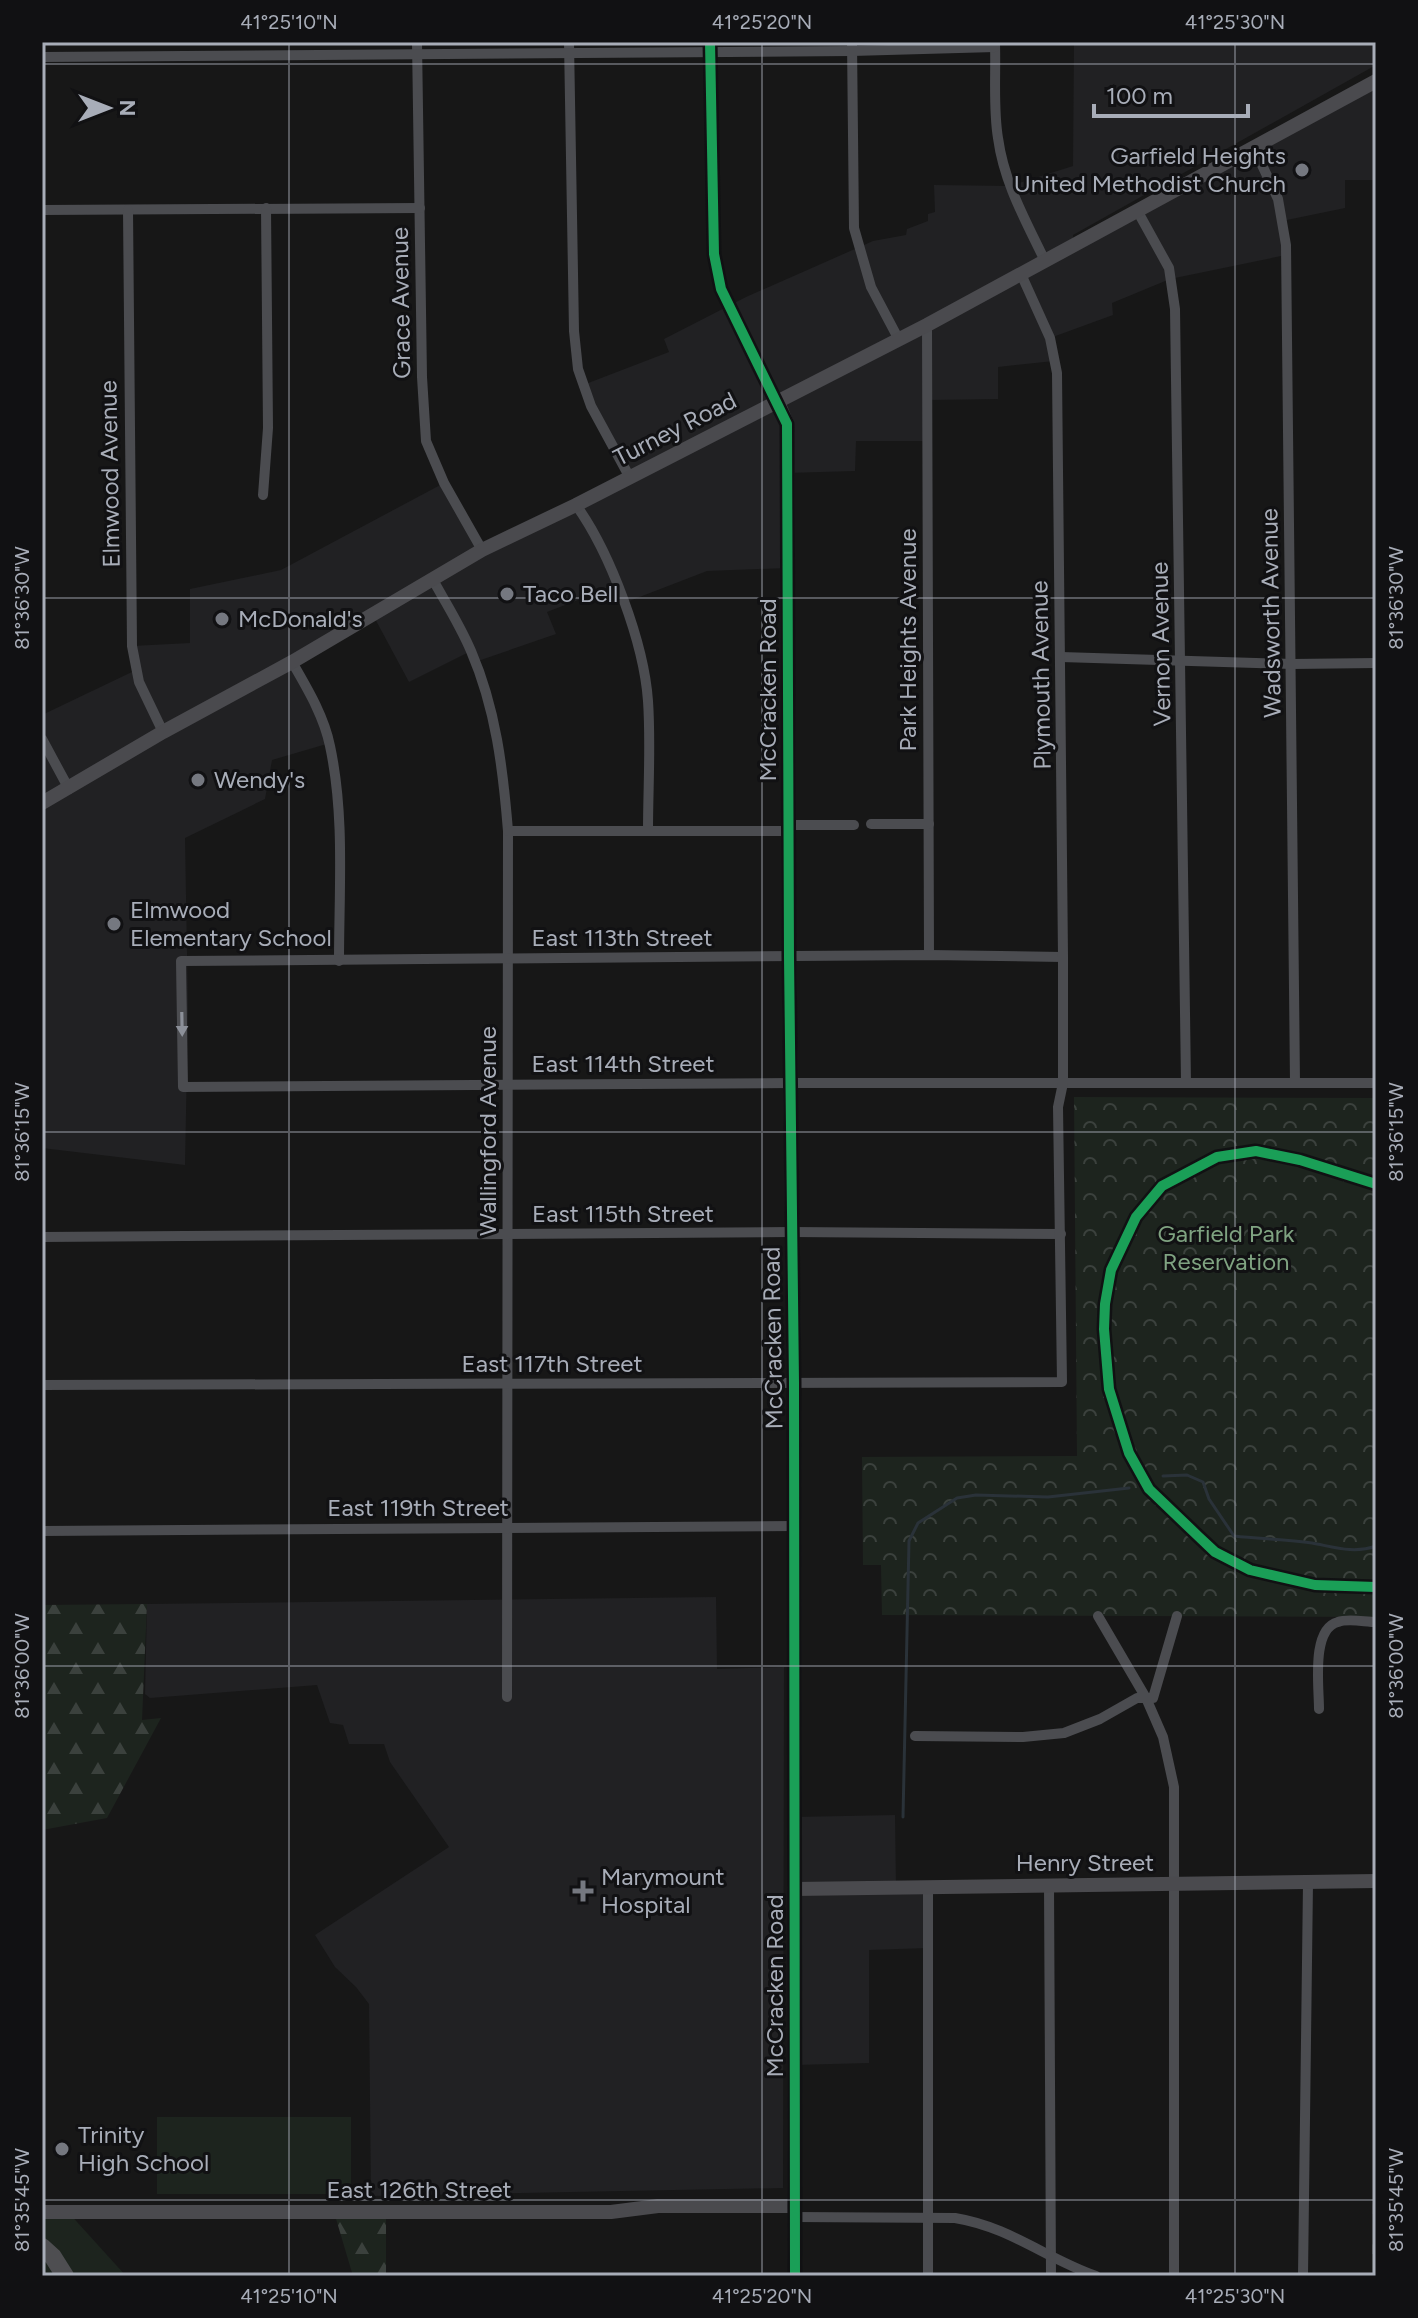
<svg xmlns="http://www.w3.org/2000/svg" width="1418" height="2318" font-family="Figtree,sans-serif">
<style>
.built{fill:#212123}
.grass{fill:#1d241e}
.forest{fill:url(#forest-firs)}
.park{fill:url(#park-crowns)}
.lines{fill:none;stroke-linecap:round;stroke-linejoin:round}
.stream{stroke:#2a3239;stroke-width:3}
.street{stroke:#4b4c50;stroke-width:10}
.secondary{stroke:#4a4a4e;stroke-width:14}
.highway{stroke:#4e4e51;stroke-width:18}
.cycleway-casing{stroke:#111113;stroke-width:15}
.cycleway{stroke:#1a9f57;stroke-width:10}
.oneway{fill:#8c9099}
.ticks{fill:none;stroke:#a8adb8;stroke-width:2;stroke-opacity:0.45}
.poi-dot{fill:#757880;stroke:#111113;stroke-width:3}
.labels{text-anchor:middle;stroke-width:6;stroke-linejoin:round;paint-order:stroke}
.poi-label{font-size:24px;fill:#a8adb8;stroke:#111113;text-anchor:start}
.street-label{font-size:24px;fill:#a8adb8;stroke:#111113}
.park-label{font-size:24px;fill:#7fa381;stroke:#111113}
.neatline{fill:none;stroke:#a8adb8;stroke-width:3}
.ticks-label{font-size:20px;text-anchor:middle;fill:#a8adb8}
</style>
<defs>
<pattern id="forest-firs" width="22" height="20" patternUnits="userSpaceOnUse" patternTransform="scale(2)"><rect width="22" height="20" fill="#1d241e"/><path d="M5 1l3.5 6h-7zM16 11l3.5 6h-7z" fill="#3b413d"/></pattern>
<pattern id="park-crowns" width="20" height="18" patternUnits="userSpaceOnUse" patternTransform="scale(2)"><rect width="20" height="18" fill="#1d241e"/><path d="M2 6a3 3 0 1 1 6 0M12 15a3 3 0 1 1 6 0" fill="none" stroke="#3b413d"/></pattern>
</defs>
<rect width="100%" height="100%" fill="#171717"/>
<g class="built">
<polygon points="1074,42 1376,42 1376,65 1073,235 1073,245 1376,81 1376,180 1345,180 1345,208 1282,221 1286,255 1170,279 1112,303 1113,315 1050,338 1054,361 998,367 998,399 928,400 928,441 856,441 855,471 787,473 787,568 707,571 624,603 617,585 547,612 556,634 475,662 471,651 409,682 373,615 293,662 330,743 272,760 265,799 185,838 188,1010 185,1165 42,1148 42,715 136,670 132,646 190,643 190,589 281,570 444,483 483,550 629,477 583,385 669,352 664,339 746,297 873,241 906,235 907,229 928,221 928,214 935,212 934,185 1010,186 1073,166"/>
<polygon points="716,1597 717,1669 784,1667 783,2188 371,2196 369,2004 356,1987 335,1967 315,1935 449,1847 390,1762 384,1744 349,1744 343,1725 330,1723 317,1685 150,1698 145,1694 147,1604"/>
<polygon points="895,1815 896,1887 928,1887 928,1948 869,1950 869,2063 795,2065 794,1817"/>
</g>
<g class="grass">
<rect x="157" y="2117" width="194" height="77"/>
<polygon points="42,2212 68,2212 126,2276 42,2276"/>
</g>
<g class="forest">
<polygon points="147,1604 142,1720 161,1718 107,1818 42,1830 42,1605"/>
<polygon points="1373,2194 1376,2194 1376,2276 1372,2276"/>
<polygon points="334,2212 386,2212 386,2276 353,2276"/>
</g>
<polygon class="park" points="1074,1097 1376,1098 1376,1617 882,1615 881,1565 863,1565 862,1457 1077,1456"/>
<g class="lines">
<g class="stream">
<path d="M1163,1476L1187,1475L1203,1482L1209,1499L1234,1536C1260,1539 1286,1539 1312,1543C1334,1547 1354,1554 1376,1546"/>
<polyline points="903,1817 909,1541 918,1523 957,1498 976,1495 1048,1497 1129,1488"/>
</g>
<g class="street">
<polyline points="417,42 422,377 426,441 444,483 482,550"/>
<polyline points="569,42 574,331 578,369 591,406 629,476"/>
<polyline points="710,42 714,254 721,289 734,320 778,402"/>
<polyline points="852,42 854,228 871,287 898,338"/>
<path d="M995,44C996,75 993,108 998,138C1004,183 1026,221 1045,261"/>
<polyline points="42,57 852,51 995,47"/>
<polyline points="1254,148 1278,199 1286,245 1295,1083"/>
<polyline points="42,210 420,208"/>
<polyline points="128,210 132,646 139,682 163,732"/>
<polyline points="1138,212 1169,268 1175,309 1186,1083"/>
<polyline points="927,325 929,955"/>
<polyline points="263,495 268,428 266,208"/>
<path d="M576,505C610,552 644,643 648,701C651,744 648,788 648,831"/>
<path d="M433,580C446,603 461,627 471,651C496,709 503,769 508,831L507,1697"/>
<polyline points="1061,657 1292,664 1376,663"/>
<path d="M292,662C307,688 324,716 330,746C345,816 339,890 339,961"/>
<polyline points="42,739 69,789"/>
<polyline points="871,824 929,824"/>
<polyline points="789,825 854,825"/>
<polyline points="508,831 789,831"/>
<polyline points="1063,957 929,955 181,961 183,1087 791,1083 1376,1083"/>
<polyline points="42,1237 792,1232 1061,1234"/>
<polyline points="42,1385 1062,1382 1058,1107 1063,1083 1063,957 1057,373 1050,338 1021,274"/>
<polyline points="42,1531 794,1526"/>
<polyline points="1098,1616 1146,1698 1163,1737 1174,1787 1174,2276"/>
<path d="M1319,1709C1319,1686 1311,1629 1338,1622C1348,1618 1365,1622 1376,1622"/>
<polyline points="915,1736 1023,1737 1064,1733 1100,1719 1137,1698 1153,1698 1177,1616"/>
<polyline points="1049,1885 1051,2276"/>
<path d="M795,2217L955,2218C1010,2227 1045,2258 1096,2276"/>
<polyline points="928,2276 928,1887"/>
<polyline points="1303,2276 1308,1883"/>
</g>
<g class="secondary">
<polyline points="778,402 787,424 789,957 794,1382 795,2276"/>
<polyline points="42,803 163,732 292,662 482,550 576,505 927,325 1376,81"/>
<polyline points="794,1889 1376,1881"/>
<polyline points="42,2212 611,2212 658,2206 795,2206"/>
</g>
<polyline class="highway" points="42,2247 53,2257 65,2276"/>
<g class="cycleway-casing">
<g id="cycleway">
<polyline points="710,42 714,254 721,289 787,424 789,957 794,1382 795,2276"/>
<polyline points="1376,1184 1300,1160 1256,1151 1217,1157 1162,1186 1136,1217 1111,1270 1105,1304 1104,1329 1109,1389 1129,1453 1149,1489 1198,1536 1215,1552 1250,1570 1315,1585 1376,1587"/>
</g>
</g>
<use href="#cycleway" class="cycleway"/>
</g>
<defs><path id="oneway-solid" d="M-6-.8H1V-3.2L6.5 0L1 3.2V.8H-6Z" transform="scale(2)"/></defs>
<use class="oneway" href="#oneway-solid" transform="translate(182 1024) rotate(89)"/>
<path class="ticks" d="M289,42V2276M762,42V2276M1235,42V2276M42,64H1376M42,598H1376M42,1132H1376M42,1666H1376M42,2200H1376"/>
<g class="poi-dot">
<circle cx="1302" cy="170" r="8"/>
<circle cx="507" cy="594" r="8"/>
<circle cx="222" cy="619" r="8"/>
<circle cx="198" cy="780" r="8"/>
<circle cx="114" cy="924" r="8"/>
<path d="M579 1879h8v8h8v8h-8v8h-8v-8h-8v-8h8z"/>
<circle cx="62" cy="2149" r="8"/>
</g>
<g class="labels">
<g class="poi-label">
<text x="1286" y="164" text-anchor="end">Garfield Heights<tspan x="1286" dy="28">United Methodist Church</tspan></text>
<text x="523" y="602">Taco Bell</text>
<text x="238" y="627">McDonald's</text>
<text x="214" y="788">Wendy's</text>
<text x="130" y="918">Elmwood<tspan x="130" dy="28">Elementary School</tspan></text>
<text x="601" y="1885">Marymount<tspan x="601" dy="28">Hospital</tspan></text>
<text x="78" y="2143">Trinity<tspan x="78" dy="28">High School</tspan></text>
</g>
<g class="street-label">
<text transform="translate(401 303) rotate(-91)" y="8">Grace Avenue</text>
<text transform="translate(675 429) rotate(-27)" y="8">Turney Road</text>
<text transform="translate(110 474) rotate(-91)" y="8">Elmwood Avenue</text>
<text transform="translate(1271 613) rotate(-91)" y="8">Wadsworth Avenue</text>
<text transform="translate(908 640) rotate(-90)" y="8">Park Heights Avenue</text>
<text transform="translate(1161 644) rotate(-91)" y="8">Vernon Avenue</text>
<text transform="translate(1041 675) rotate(-91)" y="8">Plymouth Avenue</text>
<text transform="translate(768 690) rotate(-90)" y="8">McCracken Road</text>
<text x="622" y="946">East 113th Street</text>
<text x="623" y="1072">East 114th Street</text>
<text transform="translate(488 1131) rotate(-90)" y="8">Wallingford Avenue</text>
<text x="623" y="1222">East 115th Street</text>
<text transform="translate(773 1338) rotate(-91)" y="8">McCracken Road</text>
<text x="552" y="1372">East 117th Street</text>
<text x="418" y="1516">East 119th Street</text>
<text x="1085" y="1871">Henry Street</text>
<text transform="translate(775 1986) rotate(-90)" y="8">McCracken Road</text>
<text x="419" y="2198">East 126th Street</text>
</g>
<g class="park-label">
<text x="1226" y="1242">Garfield Park<tspan x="1226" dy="28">Reservation</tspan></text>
</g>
</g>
<rect width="1418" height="2318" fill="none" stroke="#111113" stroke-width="88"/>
<g transform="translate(108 108) rotate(90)" stroke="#111113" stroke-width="6" paint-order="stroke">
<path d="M0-6L14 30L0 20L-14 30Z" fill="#a8adb8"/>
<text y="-12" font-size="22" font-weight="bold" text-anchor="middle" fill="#a8adb8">N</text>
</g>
<path d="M1094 104v12h154v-12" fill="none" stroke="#a8adb8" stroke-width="4"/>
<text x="1106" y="104" font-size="24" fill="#a8adb8" stroke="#111113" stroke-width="6" paint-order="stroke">100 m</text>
<rect x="44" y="44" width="1330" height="2230" class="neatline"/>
<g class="ticks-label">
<text x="289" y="29">41°25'10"N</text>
<text x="762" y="29">41°25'20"N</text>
<text x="1235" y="29">41°25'30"N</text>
<text transform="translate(1396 598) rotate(-90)" y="7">81°36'30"W</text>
<text transform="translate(22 598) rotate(-90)" y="7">81°36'30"W</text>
<text transform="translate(1396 1132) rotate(-90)" y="7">81°36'15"W</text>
<text transform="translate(22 1132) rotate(-90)" y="7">81°36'15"W</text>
<text transform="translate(22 1666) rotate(-90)" y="7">81°36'00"W</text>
<text transform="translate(1396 1666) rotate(-90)" y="7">81°36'00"W</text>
<text transform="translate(22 2200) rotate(-90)" y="7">81°35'45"W</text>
<text transform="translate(1396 2200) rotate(-90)" y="7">81°35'45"W</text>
<text x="289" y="2303">41°25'10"N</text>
<text x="762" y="2303">41°25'20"N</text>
<text x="1235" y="2303">41°25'30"N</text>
</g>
</svg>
